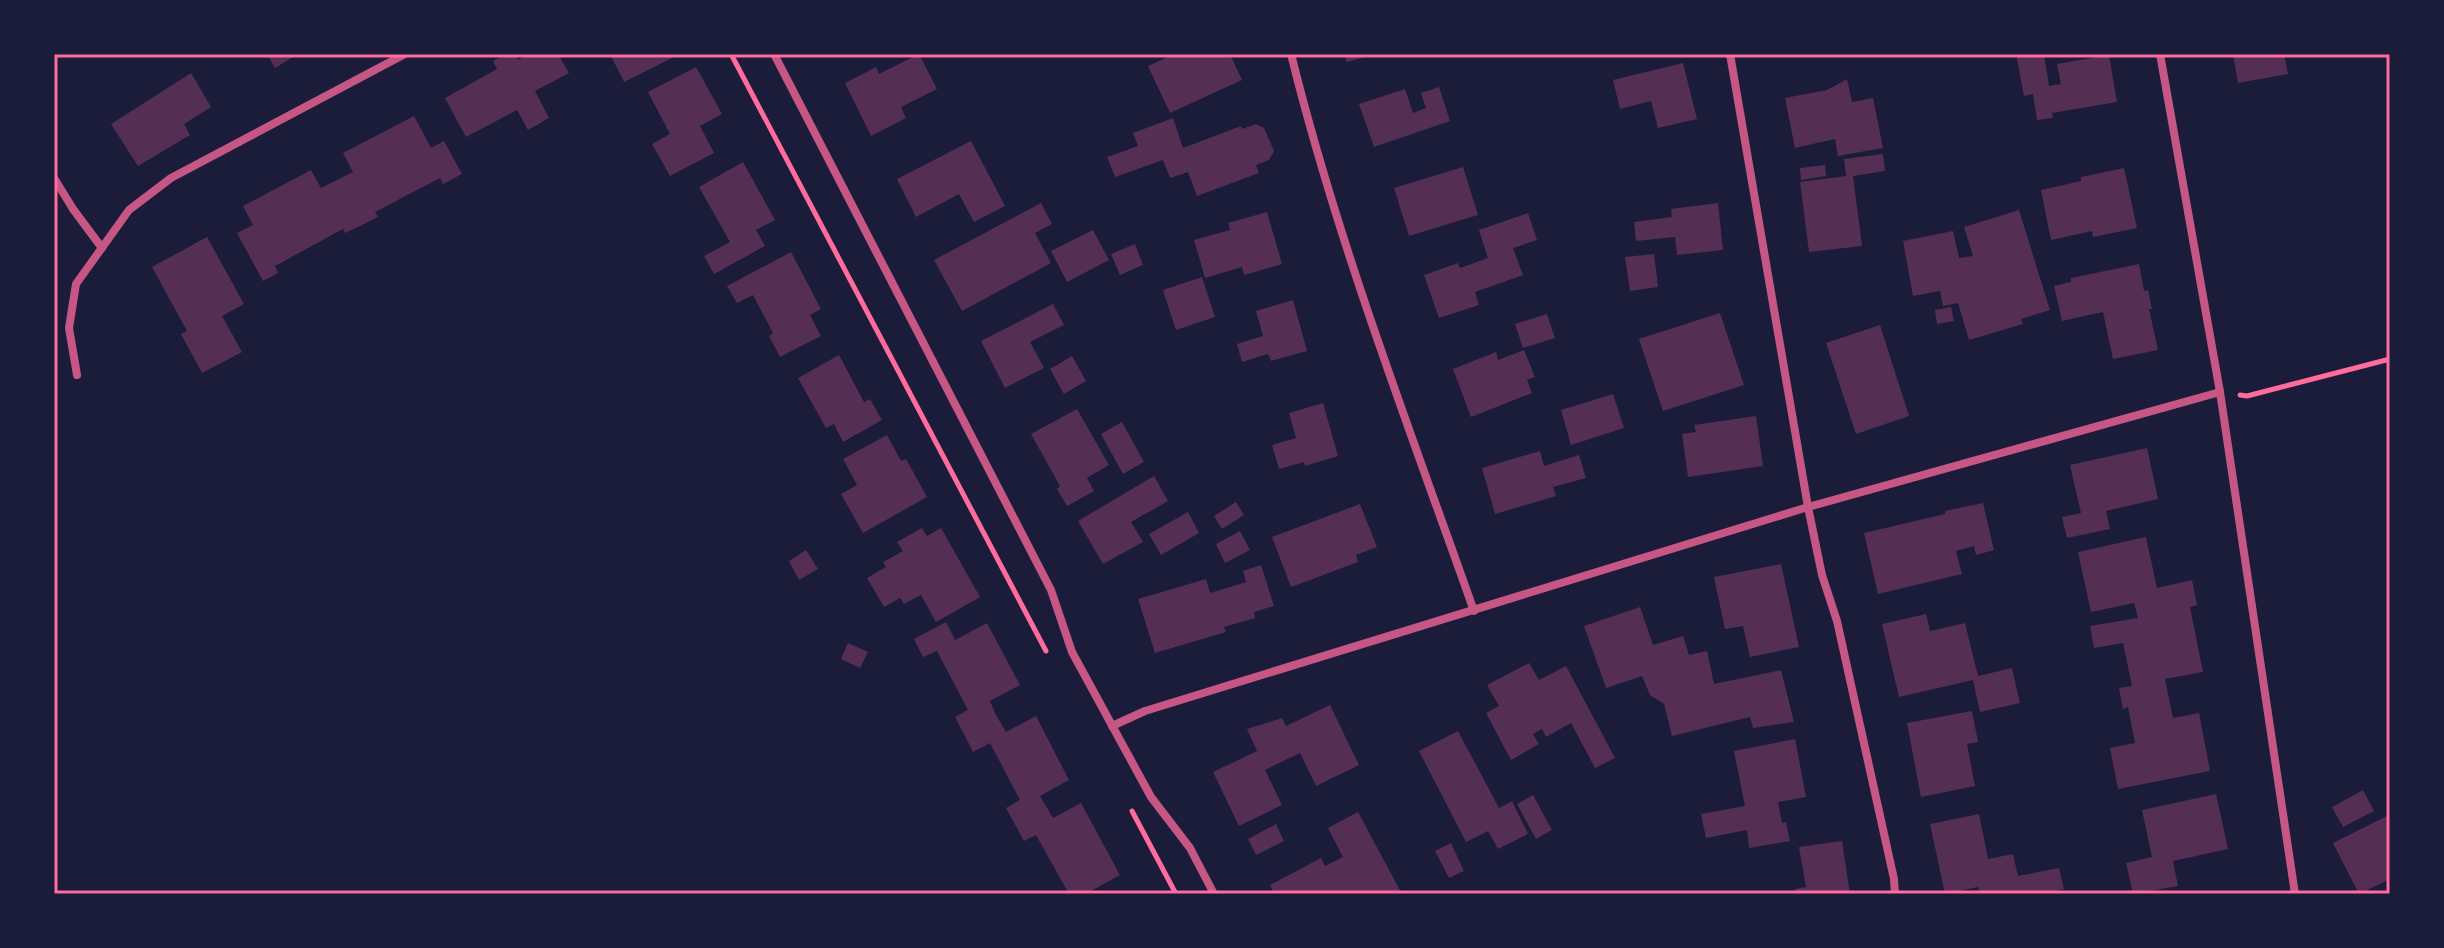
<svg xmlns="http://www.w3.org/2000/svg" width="2444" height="948" font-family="'DM Sans',sans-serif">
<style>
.building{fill:#542f53}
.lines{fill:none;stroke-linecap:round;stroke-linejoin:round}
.path{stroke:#ff6b9d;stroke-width:5}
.minor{stroke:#c65784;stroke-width:8}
.neatline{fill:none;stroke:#ff6b9d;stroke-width:3}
</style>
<rect width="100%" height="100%" fill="#1b1b3a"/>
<g class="building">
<polygon points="267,54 298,54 275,68"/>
<polygon points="506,54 515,54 518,60 528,54 558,54 569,73 535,91 549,118 528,130 517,110 466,137 445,98 497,69 493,61"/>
<polygon points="610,54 680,54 624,82"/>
<polygon points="919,54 937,89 901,107 906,118 871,136 845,83 876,67 879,74"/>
<polygon points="1174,54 1230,54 1242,80 1170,113 1148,66"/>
<polygon points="1344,54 1372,54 1372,55 1347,62"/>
<polygon points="2016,54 2044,54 2049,86 2061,84 2057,64 2109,55 2117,102 2052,113 2053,118 2037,120 2033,94 2024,96"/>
<polygon points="2233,54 2284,54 2288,74 2238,83"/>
<polygon points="1683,63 1697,119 1658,128 1651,101 1620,109 1613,80"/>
<polygon points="696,67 722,114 700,126 714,153 670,176 652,144 670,134 648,92"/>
<polygon points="191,73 211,107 184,124 190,135 138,166 111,124"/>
<polygon points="1847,79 1852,102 1873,98 1883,148 1838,156 1835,139 1795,148 1785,98 1827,90"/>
<polygon points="1439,87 1450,121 1374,147 1359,104 1405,89 1413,113 1426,108 1421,93"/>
<polygon points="414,116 431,148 444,141 462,174 443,184 440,178 375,212 378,217 362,225 345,233 343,229 275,266 278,273 263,281 237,233 253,225 243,206 311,170 321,188 353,172 343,153"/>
<polygon points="1173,118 1183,148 1241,126 1242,129 1256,124 1264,128 1274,151 1269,160 1256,165 1259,173 1197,196 1188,172 1170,178 1163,160 1115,177 1107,157 1138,146 1133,133"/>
<polygon points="971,141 1005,206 974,222 959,194 916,217 897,179"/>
<polygon points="1883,154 1885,171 1853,176 1862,246 1809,252 1800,182 1846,176 1844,159"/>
<polygon points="743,162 775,220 756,230 765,246 714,274 704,256 730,242 699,187"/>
<polygon points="1825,165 1826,176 1801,180 1800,168"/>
<polygon points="1463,167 1478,215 1409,236 1394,188"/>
<polygon points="2124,168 2137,228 2093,237 2092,231 2051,240 2041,190 2081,181 2081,177"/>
<polygon points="1041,203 1052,224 1035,233 1051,263 962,311 934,260"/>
<polygon points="1718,203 1723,250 1677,255 1675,237 1636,241 1634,222 1672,217 1671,209"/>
<polygon points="2019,210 2050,310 2021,319 2023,324 1969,340 1958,303 1943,306 1940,291 1913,296 1903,241 1953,231 1959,258 1973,256 1964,227"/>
<polygon points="1267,212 1282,264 1244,275 1242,267 1205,278 1194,240 1230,230 1228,223"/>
<polygon points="1528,213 1537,240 1513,248 1523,275 1475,292 1479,305 1439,318 1424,275 1458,263 1460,268 1488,258 1479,230"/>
<polygon points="1093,230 1109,260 1067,282 1051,251"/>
<polygon points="207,237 244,304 222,316 242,352 202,373 181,334 187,331 152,267"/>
<polygon points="1135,244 1143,265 1120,275 1111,254"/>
<polygon points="791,252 821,309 810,315 821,336 780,357 769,336 773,333 753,295 737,303 727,286"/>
<polygon points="1654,254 1658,287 1630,291 1625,257"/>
<polygon points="2139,264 2144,291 2148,290 2152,309 2149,309 2158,350 2113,359 2103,312 2062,321 2054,286 2071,282 2071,278"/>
<polygon points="1202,277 1215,317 1176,330 1163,290"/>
<polygon points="1293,300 1307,351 1271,361 1268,354 1242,362 1237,344 1263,336 1256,311"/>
<polygon points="1053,304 1064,325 1030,342 1044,368 1005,388 981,341"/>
<polygon points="1951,307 1954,321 1937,324 1935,310"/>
<polygon points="1720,313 1744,385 1663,411 1639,339"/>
<polygon points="1547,314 1555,338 1523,348 1515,324"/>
<polygon points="1880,325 1909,416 1856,434 1826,343"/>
<polygon points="1524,350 1535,377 1527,380 1532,393 1471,417 1453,369 1496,352 1498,360"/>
<polygon points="839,355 864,402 870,399 882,420 843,442 834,424 826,428 798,378"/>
<polygon points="1072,356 1086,381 1064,394 1050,369"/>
<polygon points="1613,394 1624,428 1571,445 1561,410"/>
<polygon points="1323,403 1338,456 1305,466 1304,462 1279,469 1272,445 1296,438 1289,413"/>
<polygon points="1077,409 1109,465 1087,478 1094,491 1067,506 1057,489 1060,486 1031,434"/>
<polygon points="1756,416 1763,466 1688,477 1682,434 1696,432 1694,425"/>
<polygon points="1122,422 1144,462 1123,474 1101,434"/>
<polygon points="887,435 901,461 906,459 927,497 863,533 841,494 857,485 843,459"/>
<polygon points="2147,448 2158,499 2106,511 2110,529 2067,538 2062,517 2081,513 2070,465"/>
<polygon points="1540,451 1544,466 1579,455 1586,478 1553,487 1556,496 1495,514 1482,468"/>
<polygon points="1154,476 1168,501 1131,522 1143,542 1103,564 1078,521"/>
<polygon points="1236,502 1244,515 1222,529 1214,516"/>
<polygon points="1983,503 1994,550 1976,555 1974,546 1956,551 1962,574 1878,594 1864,533 1945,514 1945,511"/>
<polygon points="1360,504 1377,547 1356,555 1358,562 1291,587 1272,537"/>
<polygon points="1188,512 1199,533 1161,555 1149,534"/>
<polygon points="922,528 927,536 941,528 980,597 936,622 921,595 904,604 900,598 884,607 867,578 886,567 883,562 903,551 897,542"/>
<polygon points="1240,531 1250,550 1225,563 1216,544"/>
<polygon points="2146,537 2157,588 2192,580 2197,605 2190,607 2203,672 2165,679 2173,718 2199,713 2210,771 2118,789 2110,748 2135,743 2128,707 2123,709 2119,688 2132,686 2123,643 2094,648 2090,626 2138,618 2134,603 2091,612 2078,552"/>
<polygon points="806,550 818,569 799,580 789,561"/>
<polygon points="1781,564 1799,647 1750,657 1743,626 1725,629 1714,577"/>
<polygon points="1261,565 1274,606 1254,612 1255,618 1224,627 1226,632 1155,653 1138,599 1206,579 1210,593 1246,582 1243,571"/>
<polygon points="1640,607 1653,645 1683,636 1689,655 1707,651 1714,684 1781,670 1794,722 1753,728 1750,717 1672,736 1664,704 1650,695 1642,676 1606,688 1584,626"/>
<polygon points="1926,614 1930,631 1965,623 1978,676 2012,668 2020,703 1980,712 1973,680 1899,697 1882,624"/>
<polygon points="946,622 955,640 987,623 1020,685 990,701 996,715 1006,732 1036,716 1069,780 1040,796 1053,818 1081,803 1120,875 1089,892 1090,894 1069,894 1036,835 1024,841 1006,808 1020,800 990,743 973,752 963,732 955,717 968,710 937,651 923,657 914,639"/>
<polygon points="848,643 868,652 860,668 841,659"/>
<polygon points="1529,663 1539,680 1566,666 1615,758 1595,768 1571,723 1546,737 1542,729 1533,734 1539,744 1511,760 1486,713 1499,706 1487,685"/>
<polygon points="1330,705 1359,765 1316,786 1300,753 1265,770 1282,805 1239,826 1213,772 1257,751 1247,729 1282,718 1286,726"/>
<polygon points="1972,711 1978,742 1967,744 1975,786 1921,797 1907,723"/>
<polygon points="1458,731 1499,808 1512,801 1528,834 1498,849 1488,831 1466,842 1419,751"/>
<polygon points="1795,739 1806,797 1778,802 1782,823 1786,822 1790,841 1749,848 1747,830 1706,838 1701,814 1745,806 1734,751"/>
<polygon points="2363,790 2374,811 2343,827 2332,807"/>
<polygon points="2216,794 2228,849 2173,861 2178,886 2133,894 2126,863 2152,857 2142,810"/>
<polygon points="1533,795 1552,830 1536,839 1517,804"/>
<polygon points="1358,812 1402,894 1274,894 1270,885 1321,858 1325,866 1343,857 1328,828"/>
<polygon points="1979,814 1988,859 2013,854 2018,876 2059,868 2064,889 2055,891 2056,894 1980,894 1978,887 1945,894 1930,824"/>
<polygon points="2387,816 2390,822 2390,879 2359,894 2333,843"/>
<polygon points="1276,824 1284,841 1256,855 1248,839"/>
<polygon points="1842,841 1850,894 1796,894 1795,889 1806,887 1799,847"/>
<polygon points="1451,843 1464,871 1449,878 1435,851"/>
</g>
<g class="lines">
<g class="path">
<polyline points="731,54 1046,651"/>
<polyline points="2240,395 2247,396 2390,359"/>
<polyline points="1132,811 1176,894"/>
</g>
<g class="minor">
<polyline points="774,54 1051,590 1072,652 1151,797 1190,848 1214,894"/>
<path d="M1291,54C1338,244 1409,427 1474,611"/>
<polyline points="1730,54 1808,507 1822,575 1837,621 1894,879 1895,894"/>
<polyline points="2160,54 2220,392 2295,894"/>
<polyline points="54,178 73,209 102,248"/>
<polyline points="77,375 69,328 76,284 129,210 171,178 405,54"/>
<polyline points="1112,726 1145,711 1808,507 2220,392"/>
</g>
</g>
<rect width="2444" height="948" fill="none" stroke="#1b1b3a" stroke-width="112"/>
<rect x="56" y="56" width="2332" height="836" class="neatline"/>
</svg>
